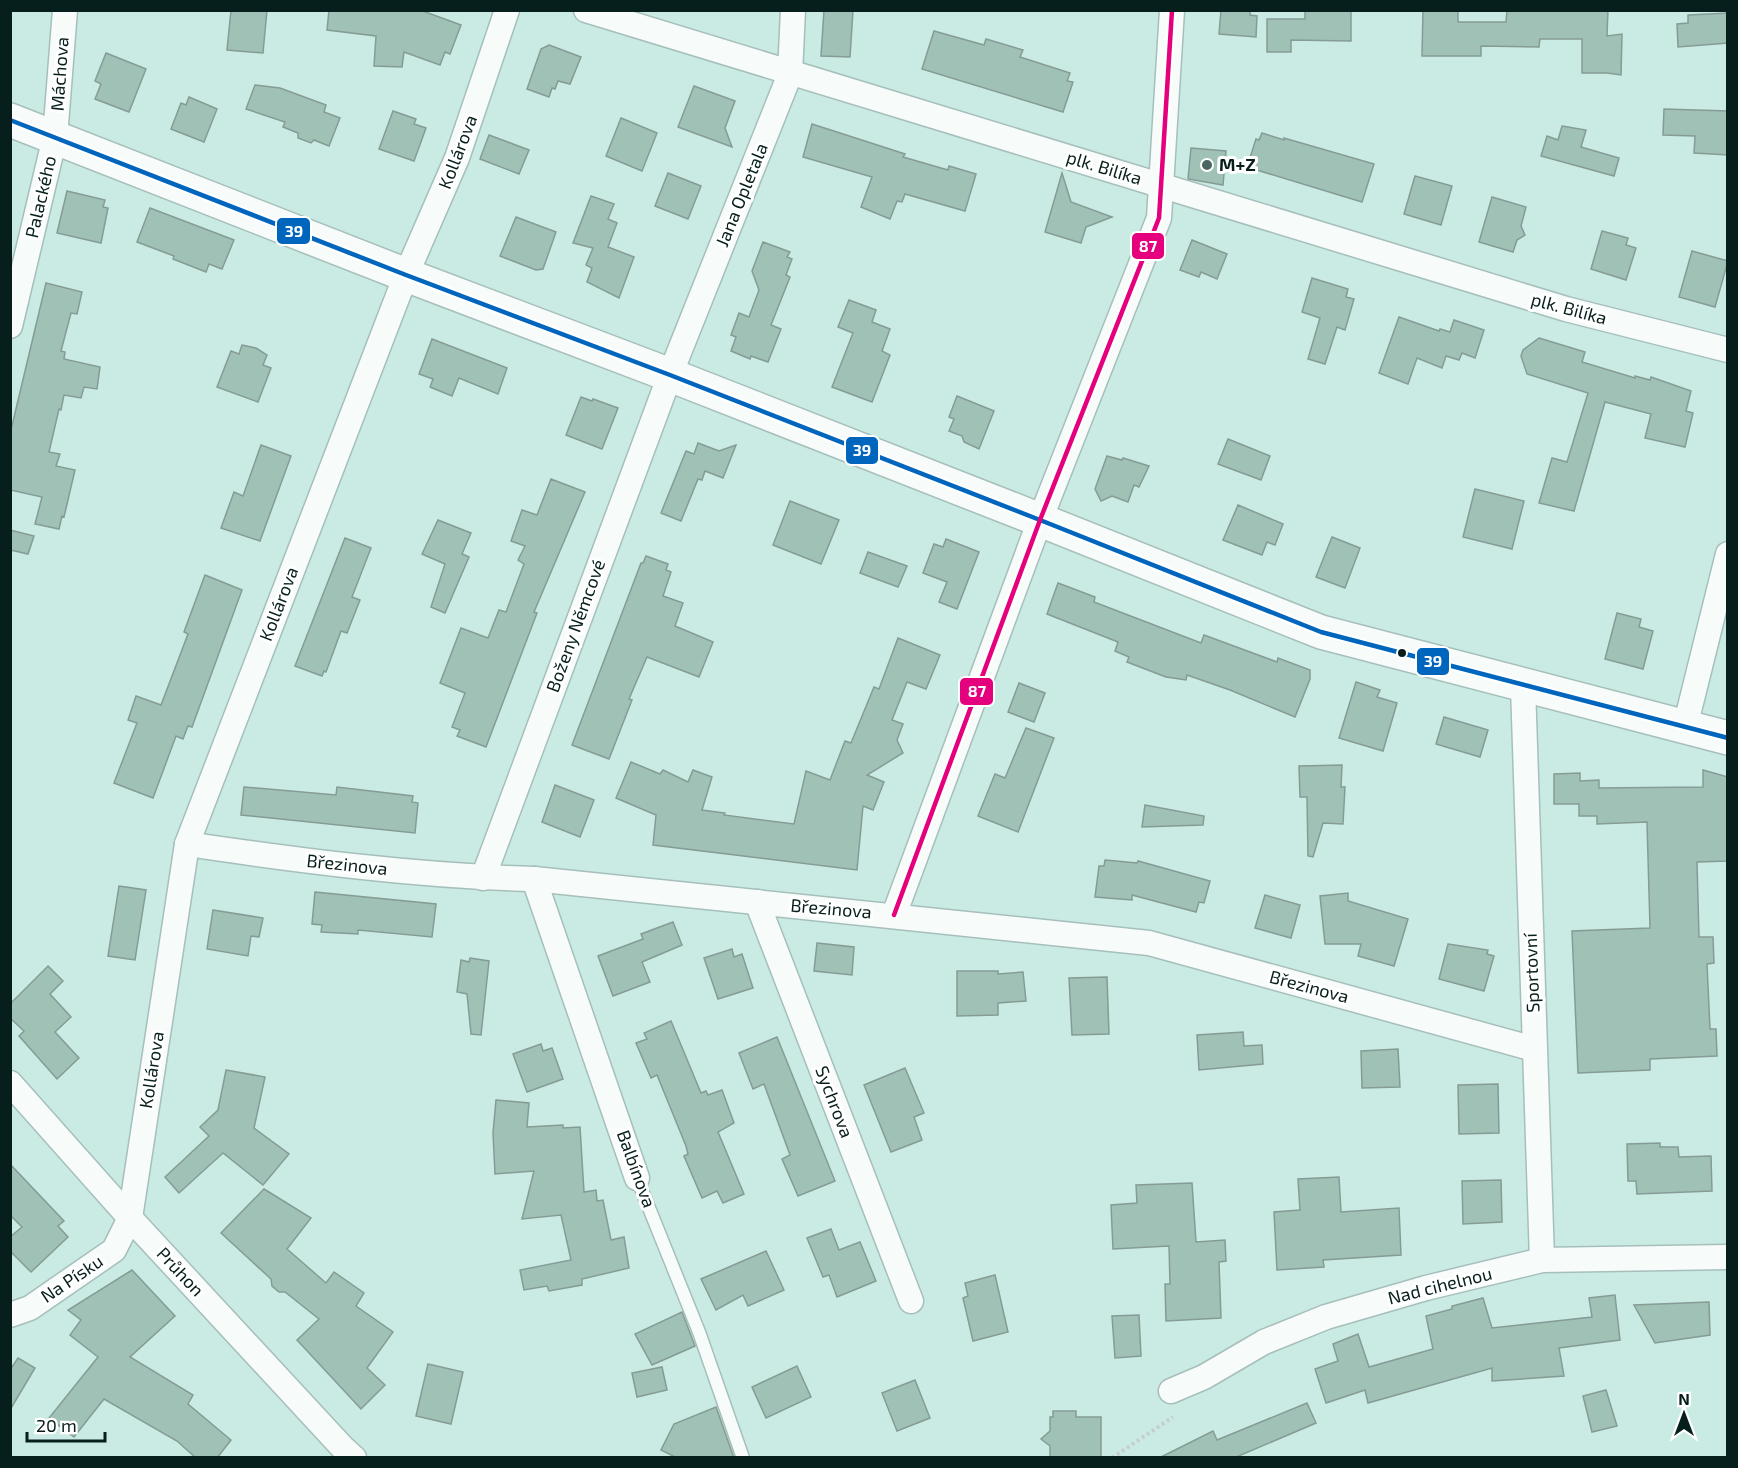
<svg xmlns="http://www.w3.org/2000/svg" width="1738" height="1468" font-family="'Exo 2',sans-serif">
<style>
.building{fill:#a0c1b6;stroke:#859c95;stroke-width:1.5}
.lines{fill:none;stroke-linecap:round;stroke-linejoin:round}
.lane-casing{stroke:#a6bfbb;stroke-width:15}
.street-casing{stroke:#a6bfbb;stroke-width:27}
.secondary-casing{stroke:#a6bfbb;stroke-width:36}
.path{stroke:#c5cfcd;stroke-width:4;stroke-dasharray:3 3;stroke-linecap:butt}
.lane{stroke:#f7fcfb;stroke-width:12}
.street{stroke:#f7fcfb;stroke-width:24}
.secondary{stroke:#f7fcfb;stroke-width:33}
.bus-1-casing{stroke:#fff;stroke-width:9}
.bus-2-casing{stroke:#fff;stroke-width:9}
.bus-1{stroke:#0065bd;stroke-width:4.5}
.bus-2{stroke:#e5007d;stroke-width:4.5}
.poi-dot{fill:#4b6662;stroke:#fff;stroke-width:2}
.bus-dot{fill:#071f1c;stroke:#fff;stroke-width:2}
.labels{text-anchor:middle;stroke-width:6;stroke-linejoin:round;paint-order:stroke}
.street-label{font-size:18px;fill:#071f1c;stroke:#fff}
.poi-label{font-size:18px;font-weight:bold;fill:#071f1c;stroke:#fff;text-anchor:start}
.line-badge{stroke:#fff;stroke-width:2}
.badge-label{font-size:16px;text-anchor:middle;font-weight:bold;fill:#fff}
</style>
<rect width="100%" height="100%" fill="#caeae4"/>
<g class="building">
<polygon points="231,10 267,10 263,53 227,50"/>
<polygon points="329,10 420,10 461,25 450,54 445,52 440,65 404,52 402,67 374,66 376,36 327,30"/>
<polygon points="824,10 853,10 850,57 821,56"/>
<polygon points="1221,10 1250,10 1250,15 1257,16 1256,37 1219,34"/>
<polygon points="1305,10 1351,10 1351,41 1291,40 1291,52 1267,52 1267,19 1305,19"/>
<polygon points="1423,10 1458,10 1458,22 1506,22 1507,10 1608,10 1607,36 1622,34 1621,75 1607,73 1582,73 1582,39 1540,39 1539,47 1481,46 1481,56 1422,56"/>
<polygon points="1728,13 1728,43 1678,47 1677,24 1688,23 1688,15"/>
<polygon points="934,31 984,45 986,39 1023,50 1020,57 1070,73 1067,81 1073,82 1063,112 922,69"/>
<polygon points="549,45 581,57 570,84 558,81 555,89 552,88 549,97 527,89 541,49"/>
<polygon points="106,53 146,69 129,112 95,99 101,84 95,81"/>
<polygon points="255,85 280,88 326,105 324,112 340,118 329,146 314,140 311,143 298,138 298,133 283,127 285,122 246,109"/>
<polygon points="694,86 735,101 725,128 732,147 678,127"/>
<polygon points="189,97 217,109 204,142 171,129 181,103 186,105"/>
<polygon points="1664,109 1728,111 1728,155 1694,153 1695,136 1663,135"/>
<polygon points="393,111 416,119 414,124 426,128 414,161 379,149"/>
<polygon points="621,118 657,133 642,171 606,156"/>
<polygon points="812,124 905,154 903,157 948,170 949,166 976,174 965,211 905,194 902,202 897,201 890,219 861,207 872,177 803,157"/>
<polygon points="1562,126 1586,130 1581,147 1619,158 1614,176 1541,156 1547,136 1558,140"/>
<polygon points="1262,133 1284,140 1284,138 1374,164 1362,202 1247,167 1256,139 1259,140"/>
<polygon points="489,135 529,150 519,174 480,159"/>
<polygon points="1191,148 1226,151 1223,185 1188,179"/>
<polygon points="668,173 701,186 688,219 655,206"/>
<polygon points="1062,173 1071,202 1112,217 1086,227 1081,243 1045,232"/>
<polygon points="1415,176 1452,186 1441,225 1404,214"/>
<polygon points="67,191 105,200 103,207 108,208 101,243 57,233"/>
<polygon points="591,196 614,204 608,219 617,223 608,247 634,257 619,298 587,282 592,268 586,265 593,248 573,243"/>
<polygon points="1492,197 1526,207 1521,226 1525,235 1517,240 1513,252 1479,242"/>
<polygon points="150,208 234,240 222,269 209,264 206,272 173,259 174,256 137,242"/>
<polygon points="516,217 556,232 543,269 536,270 500,256"/>
<polygon points="1602,231 1628,238 1626,245 1636,248 1626,280 1591,269"/>
<polygon points="1192,240 1227,254 1217,279 1201,272 1199,277 1180,270"/>
<polygon points="763,242 790,252 787,257 792,259 786,275 790,277 771,325 781,329 768,362 751,356 750,359 731,351 736,337 731,335 739,313 749,317 759,290 752,271"/>
<polygon points="1692,251 1728,261 1715,307 1679,297"/>
<polygon points="1312,278 1348,289 1346,297 1354,299 1345,330 1337,327 1325,364 1308,359 1320,318 1302,312"/>
<polygon points="46,283 82,292 77,314 71,313 61,351 65,352 64,359 100,367 97,389 84,387 81,398 64,395 61,410 59,409 49,452 60,454 56,466 75,470 64,517 62,516 59,529 35,524 42,497 10,490 10,434"/>
<polygon points="849,300 876,310 872,322 890,329 882,351 890,355 872,402 832,387 853,333 838,327"/>
<polygon points="1399,317 1439,331 1440,329 1450,332 1454,320 1484,330 1475,358 1462,353 1459,360 1446,356 1442,368 1417,358 1408,384 1379,373"/>
<polygon points="1539,338 1585,352 1582,362 1635,378 1635,376 1650,380 1651,377 1691,391 1686,411 1693,413 1685,447 1645,438 1651,414 1605,402 1574,511 1539,503 1552,458 1567,462 1588,393 1527,374 1521,356 1523,350"/>
<polygon points="432,339 507,368 498,394 459,378 452,396 430,387 433,379 419,374"/>
<polygon points="242,345 256,348 267,355 263,365 271,368 258,402 217,387 231,351 239,354"/>
<polygon points="957,396 994,411 979,449 964,442 962,436 949,431 954,419 949,417"/>
<polygon points="581,397 592,401 593,399 618,408 602,449 566,435"/>
<polygon points="1228,439 1270,456 1261,480 1218,464"/>
<polygon points="698,443 719,451 736,445 723,478 705,471 702,480 698,479 681,521 661,513 686,451 694,454"/>
<polygon points="261,445 291,456 260,541 221,528 234,492 243,496"/>
<polygon points="1107,456 1122,460 1123,458 1149,466 1139,487 1134,485 1128,502 1112,496 1101,501 1095,489"/>
<polygon points="551,479 585,492 534,612 537,613 486,747 457,736 460,730 452,727 465,693 440,683 461,628 488,638 499,610 506,612 524,564 518,560 525,546 511,541 522,510 537,515"/>
<polygon points="1475,489 1524,501 1512,549 1463,537"/>
<polygon points="790,501 839,520 821,564 773,545"/>
<polygon points="1238,505 1283,524 1275,545 1267,542 1262,555 1223,540"/>
<polygon points="438,520 471,533 462,554 469,557 445,613 431,607 445,564 422,554"/>
<polygon points="10,530 34,536 28,554 10,550"/>
<polygon points="1332,537 1360,548 1345,588 1316,577"/>
<polygon points="345,538 371,548 352,597 360,600 347,633 341,631 326,672 324,671 322,676 295,666"/>
<polygon points="946,539 979,552 957,609 939,602 947,582 923,573 934,544 943,547"/>
<polygon points="868,552 907,566 898,587 860,573"/>
<polygon points="646,556 668,564 666,570 671,572 663,596 683,603 675,626 713,642 699,677 647,657 629,699 632,700 609,759 572,745 641,563 643,563"/>
<polygon points="205,575 242,590 192,727 188,726 183,739 176,736 153,798 114,783 137,723 128,720 136,696 161,705 188,634 184,632"/>
<polygon points="1058,583 1095,597 1094,602 1201,643 1204,635 1277,662 1278,658 1310,670 1310,679 1295,717 1230,690 1187,675 1186,680 1166,677 1127,662 1129,657 1115,651 1118,642 1047,614"/>
<polygon points="1617,613 1641,619 1639,627 1653,631 1643,669 1605,659"/>
<polygon points="898,638 940,655 926,689 907,682 892,720 903,724 897,740 903,753 867,775 884,782 873,810 863,806 857,870 653,845 656,815 616,798 631,762 660,774 663,770 688,782 693,770 712,777 702,810 725,813 724,815 794,824 806,771 830,780 845,741 851,743 874,687 879,689"/>
<polygon points="1356,682 1380,690 1377,697 1397,703 1383,751 1339,738"/>
<polygon points="1019,683 1045,693 1034,722 1008,712"/>
<polygon points="1444,717 1488,730 1480,757 1436,744"/>
<polygon points="1026,728 1054,738 1018,832 978,816 995,774 1005,778"/>
<polygon points="1342,765 1341,787 1345,787 1343,824 1323,823 1313,857 1308,856 1307,797 1300,797 1299,766"/>
<polygon points="1703,770 1728,777 1728,861 1697,862 1699,937 1713,937 1714,963 1707,964 1710,1029 1716,1029 1717,1056 1650,1059 1650,1070 1578,1073 1572,931 1650,928 1647,822 1597,824 1597,816 1579,816 1579,804 1554,804 1554,774 1580,773 1580,781 1599,780 1599,788 1703,787"/>
<polygon points="555,785 594,800 580,837 542,822"/>
<polygon points="244,787 336,795 337,787 413,796 412,802 418,803 415,833 241,815"/>
<polygon points="1145,805 1204,816 1203,825 1142,827"/>
<polygon points="1105,860 1137,863 1138,861 1210,881 1204,903 1199,902 1196,912 1132,895 1132,900 1095,897 1099,866 1104,866"/>
<polygon points="119,886 146,890 135,960 108,956"/>
<polygon points="315,892 436,904 432,937 358,930 358,934 321,932 322,925 312,924"/>
<polygon points="1348,893 1348,901 1408,919 1394,966 1358,956 1361,944 1325,944 1320,896"/>
<polygon points="1265,895 1300,905 1291,938 1255,928"/>
<polygon points="213,910 263,918 259,937 251,936 248,956 207,949"/>
<polygon points="673,922 682,945 642,962 650,982 613,996 598,956 643,939 641,934"/>
<polygon points="817,943 854,947 852,975 814,971"/>
<polygon points="1448,944 1488,950 1487,954 1494,956 1484,991 1439,979"/>
<polygon points="732,949 734,957 742,954 753,988 718,999 704,958"/>
<polygon points="470,958 489,961 481,1035 471,1034 467,994 457,992 461,960 469,962"/>
<polygon points="48,966 63,981 50,994 71,1017 55,1032 79,1058 57,1079 19,1036 24,1031 10,1018 10,1004"/>
<polygon points="957,971 998,971 998,974 1023,972 1026,1001 998,1003 998,1015 957,1016"/>
<polygon points="1107,977 1109,1034 1072,1035 1069,978"/>
<polygon points="671,1021 701,1093 706,1091 708,1095 722,1090 734,1123 718,1132 744,1194 723,1203 717,1191 702,1198 684,1156 688,1154 686,1146 657,1075 651,1078 636,1043 647,1039 644,1033"/>
<polygon points="1243,1032 1244,1046 1262,1045 1263,1064 1199,1070 1197,1035"/>
<polygon points="777,1037 835,1181 798,1196 782,1159 790,1155 764,1084 753,1089 739,1053"/>
<polygon points="541,1044 543,1051 552,1048 563,1079 527,1092 513,1054"/>
<polygon points="1398,1049 1400,1087 1362,1088 1361,1051"/>
<polygon points="905,1068 924,1113 914,1117 922,1140 891,1152 864,1085"/>
<polygon points="226,1070 265,1077 254,1128 289,1154 263,1185 223,1153 179,1193 165,1177 209,1136 200,1127 218,1110"/>
<polygon points="1498,1084 1499,1133 1459,1134 1458,1085"/>
<polygon points="496,1100 529,1103 527,1127 563,1125 563,1128 580,1127 584,1192 596,1190 597,1201 603,1200 611,1240 624,1237 629,1268 582,1279 582,1285 549,1291 547,1286 524,1290 520,1270 571,1260 561,1215 522,1219 534,1171 495,1174 493,1133"/>
<polygon points="1660,1143 1660,1147 1678,1147 1679,1157 1711,1156 1712,1191 1637,1194 1636,1181 1628,1181 1627,1144"/>
<polygon points="10,1164 64,1221 58,1226 68,1237 31,1272 10,1251 10,1237 22,1227 10,1215"/>
<polygon points="1339,1177 1341,1212 1399,1208 1401,1255 1323,1260 1324,1267 1277,1270 1274,1212 1300,1210 1298,1179"/>
<polygon points="1501,1180 1502,1222 1463,1224 1462,1181"/>
<polygon points="1192,1183 1196,1242 1225,1240 1226,1261 1219,1262 1221,1318 1166,1321 1165,1284 1170,1284 1169,1246 1113,1249 1111,1205 1137,1203 1136,1185"/>
<polygon points="264,1189 311,1218 287,1249 326,1283 334,1272 364,1293 356,1306 393,1332 367,1368 385,1385 361,1409 297,1340 319,1319 285,1292 279,1292 272,1286 271,1279 221,1233"/>
<polygon points="831,1229 839,1250 860,1242 876,1281 837,1297 829,1275 823,1277 807,1238"/>
<polygon points="766,1251 784,1290 748,1306 743,1295 716,1310 701,1279"/>
<polygon points="132,1270 175,1316 130,1357 193,1395 188,1404 231,1440 217,1458 196,1458 177,1441 104,1399 74,1437 49,1418 98,1357 70,1335 81,1320 68,1310"/>
<polygon points="995,1275 1008,1332 973,1341 963,1298 968,1296 965,1283"/>
<polygon points="1615,1295 1620,1340 1559,1348 1564,1376 1492,1381 1492,1368 1368,1403 1365,1390 1326,1403 1315,1369 1338,1361 1333,1344 1358,1334 1369,1367 1433,1349 1426,1316 1452,1309 1452,1306 1483,1298 1492,1328 1592,1317 1589,1298"/>
<polygon points="1709,1302 1710,1335 1655,1343 1634,1305"/>
<polygon points="682,1312 695,1346 652,1365 635,1334"/>
<polygon points="1139,1315 1141,1356 1115,1358 1112,1316"/>
<polygon points="18,1358 35,1368 10,1410 10,1370"/>
<polygon points="428,1364 463,1372 451,1424 416,1416"/>
<polygon points="797,1366 811,1397 766,1418 752,1387"/>
<polygon points="662,1367 667,1390 637,1397 632,1373"/>
<polygon points="915,1380 930,1418 897,1431 882,1393"/>
<polygon points="1606,1390 1617,1426 1592,1432 1583,1396"/>
<polygon points="1307,1403 1316,1423 1234,1458 1159,1458 1213,1431 1217,1440"/>
<polygon points="716,1407 734,1458 677,1458 661,1450 674,1424"/>
<polygon points="1053,1411 1076,1411 1076,1417 1101,1417 1101,1458 1050,1458 1050,1446 1041,1439 1050,1431 1050,1417 1053,1417"/>
</g>
<g class="lines">
<g class="lane-casing">
<polyline id="lane" points="637,1178 699,1332 743,1458"/>
</g>
<g class="street-casing">
<g id="street">
<polyline points="586,10 1566,309 1728,350"/>
<polyline points="10,326 55,137 65,10"/>
<polyline points="1523,686 1542,1260"/>
<polyline points="1685,727 1728,554"/>
<path d="M187,844C302,861 418,876 534,879L1149,943L1534,1049"/>
<polyline points="483,878 670,375 790,74 793,10"/>
<polyline points="534,879 637,1178"/>
<polyline points="757,902 911,1301"/>
<polyline points="894,915 1040,520 1159,218 1172,10"/>
<polyline points="10,1083 130,1218 343,1448 354,1458"/>
<polyline points="10,1315 30,1308 114,1250 130,1218 187,844 406,275 457,158 507,10"/>
<polyline points="1171,1391 1204,1377 1264,1342 1326,1317 1426,1288 1542,1260 1728,1257"/>
</g>
</g>
<g class="secondary-casing">
<polyline id="secondary" points="10,120 406,275 670,375 1040,520 1321,632 1728,738"/>
</g>
<polyline class="path" points="1112,1458 1173,1417"/>
<use href="#lane" class="lane"/>
<use href="#street" class="street"/>
<use href="#secondary" class="secondary"/>
<g class="bus-1-casing">
<polyline id="bus-1" points="10,120 406,275 670,375 1040,520 1321,632 1728,738"/>
</g>
<g class="bus-2-casing">
<polyline id="bus-2" points="894,915 1040,520 1159,218 1172,10"/>
</g>
<use href="#bus-1" class="bus-1"/>
<use href="#bus-2" class="bus-2"/>
</g>
<circle class="poi-dot" cx="1207" cy="165" r="6"/>
<circle class="bus-dot" cx="1402" cy="653" r="5"/>
<g class="labels">
<g class="street-label">
<text transform="translate(60 74) rotate(-86)" y="6">Máchova</text>
<text transform="translate(458 152) rotate(-69)" y="6">Kollárova</text>
<text transform="translate(1104 168) rotate(17)" y="6">plk. Bilíka</text>
<text transform="translate(742 195) rotate(-68)" y="6">Jana Opletala</text>
<text transform="translate(41 197) rotate(-77)" y="6">Palackého</text>
<text transform="translate(1569 309) rotate(15)" y="6">plk. Bilíka</text>
<text transform="translate(279 604) rotate(-69)" y="6">Kollárova</text>
<text transform="translate(576 626) rotate(-70)" y="6">Boženy Němcové</text>
<text transform="translate(347 865) rotate(6)" y="6">Březinova</text>
<text transform="translate(831 909) rotate(5)" y="6">Březinova</text>
<text transform="translate(1532 973) rotate(-92)" y="6">Sportovní</text>
<text transform="translate(1309 987) rotate(15)" y="6">Březinova</text>
<text transform="translate(152 1070) rotate(-81)" y="6">Kollárova</text>
<text transform="translate(834 1102) rotate(69)" y="6">Sychrova</text>
<text transform="translate(636 1169) rotate(70)" y="6">Balbínova</text>
<text transform="translate(180 1272) rotate(47)" y="6">Průhon</text>
<text transform="translate(72 1279) rotate(-34)" y="6">Na Písku</text>
<text transform="translate(1440 1286) rotate(-14)" y="6">Nad cihelnou</text>
</g>
<g class="poi-label">
<text x="1219" y="171">M+Z</text>
</g>
</g>
<g class="line-badge">
<rect x="276" y="217" width="35" height="28" rx="6" fill="#0065bd"/>
<rect x="1131" y="232" width="34" height="28" rx="6" fill="#e5007d"/>
<rect x="845" y="436" width="34" height="29" rx="6" fill="#0065bd"/>
<rect x="1416" y="647" width="34" height="29" rx="6" fill="#0065bd"/>
<rect x="959" y="677" width="35" height="29" rx="6" fill="#e5007d"/>
</g>
<g class="badge-label">
<text x="294" y="237">39</text>
<text x="1148" y="252">87</text>
<text x="862" y="456">39</text>
<text x="1433" y="667">39</text>
<text x="977" y="697">87</text>
</g>
<rect width="1738" height="1468" fill="none" stroke="#071f1c" stroke-width="24"/>
<g transform="translate(1684 1414)" stroke="#ffffff" stroke-width="4.5" paint-order="stroke">
<path d="M0-4.5L10 22L0 15L-10 22Z" fill="#071f1c"/>
<text y="-9" font-size="16" font-weight="bold" text-anchor="middle" fill="#071f1c">N</text>
</g>
<path d="M27 1432v9h78v-9" fill="none" stroke="#071f1c" stroke-width="3"/>
<text x="36" y="1432" font-size="18" fill="#071f1c" stroke="#ffffff" stroke-width="4.5" paint-order="stroke">20 m</text>
</svg>
